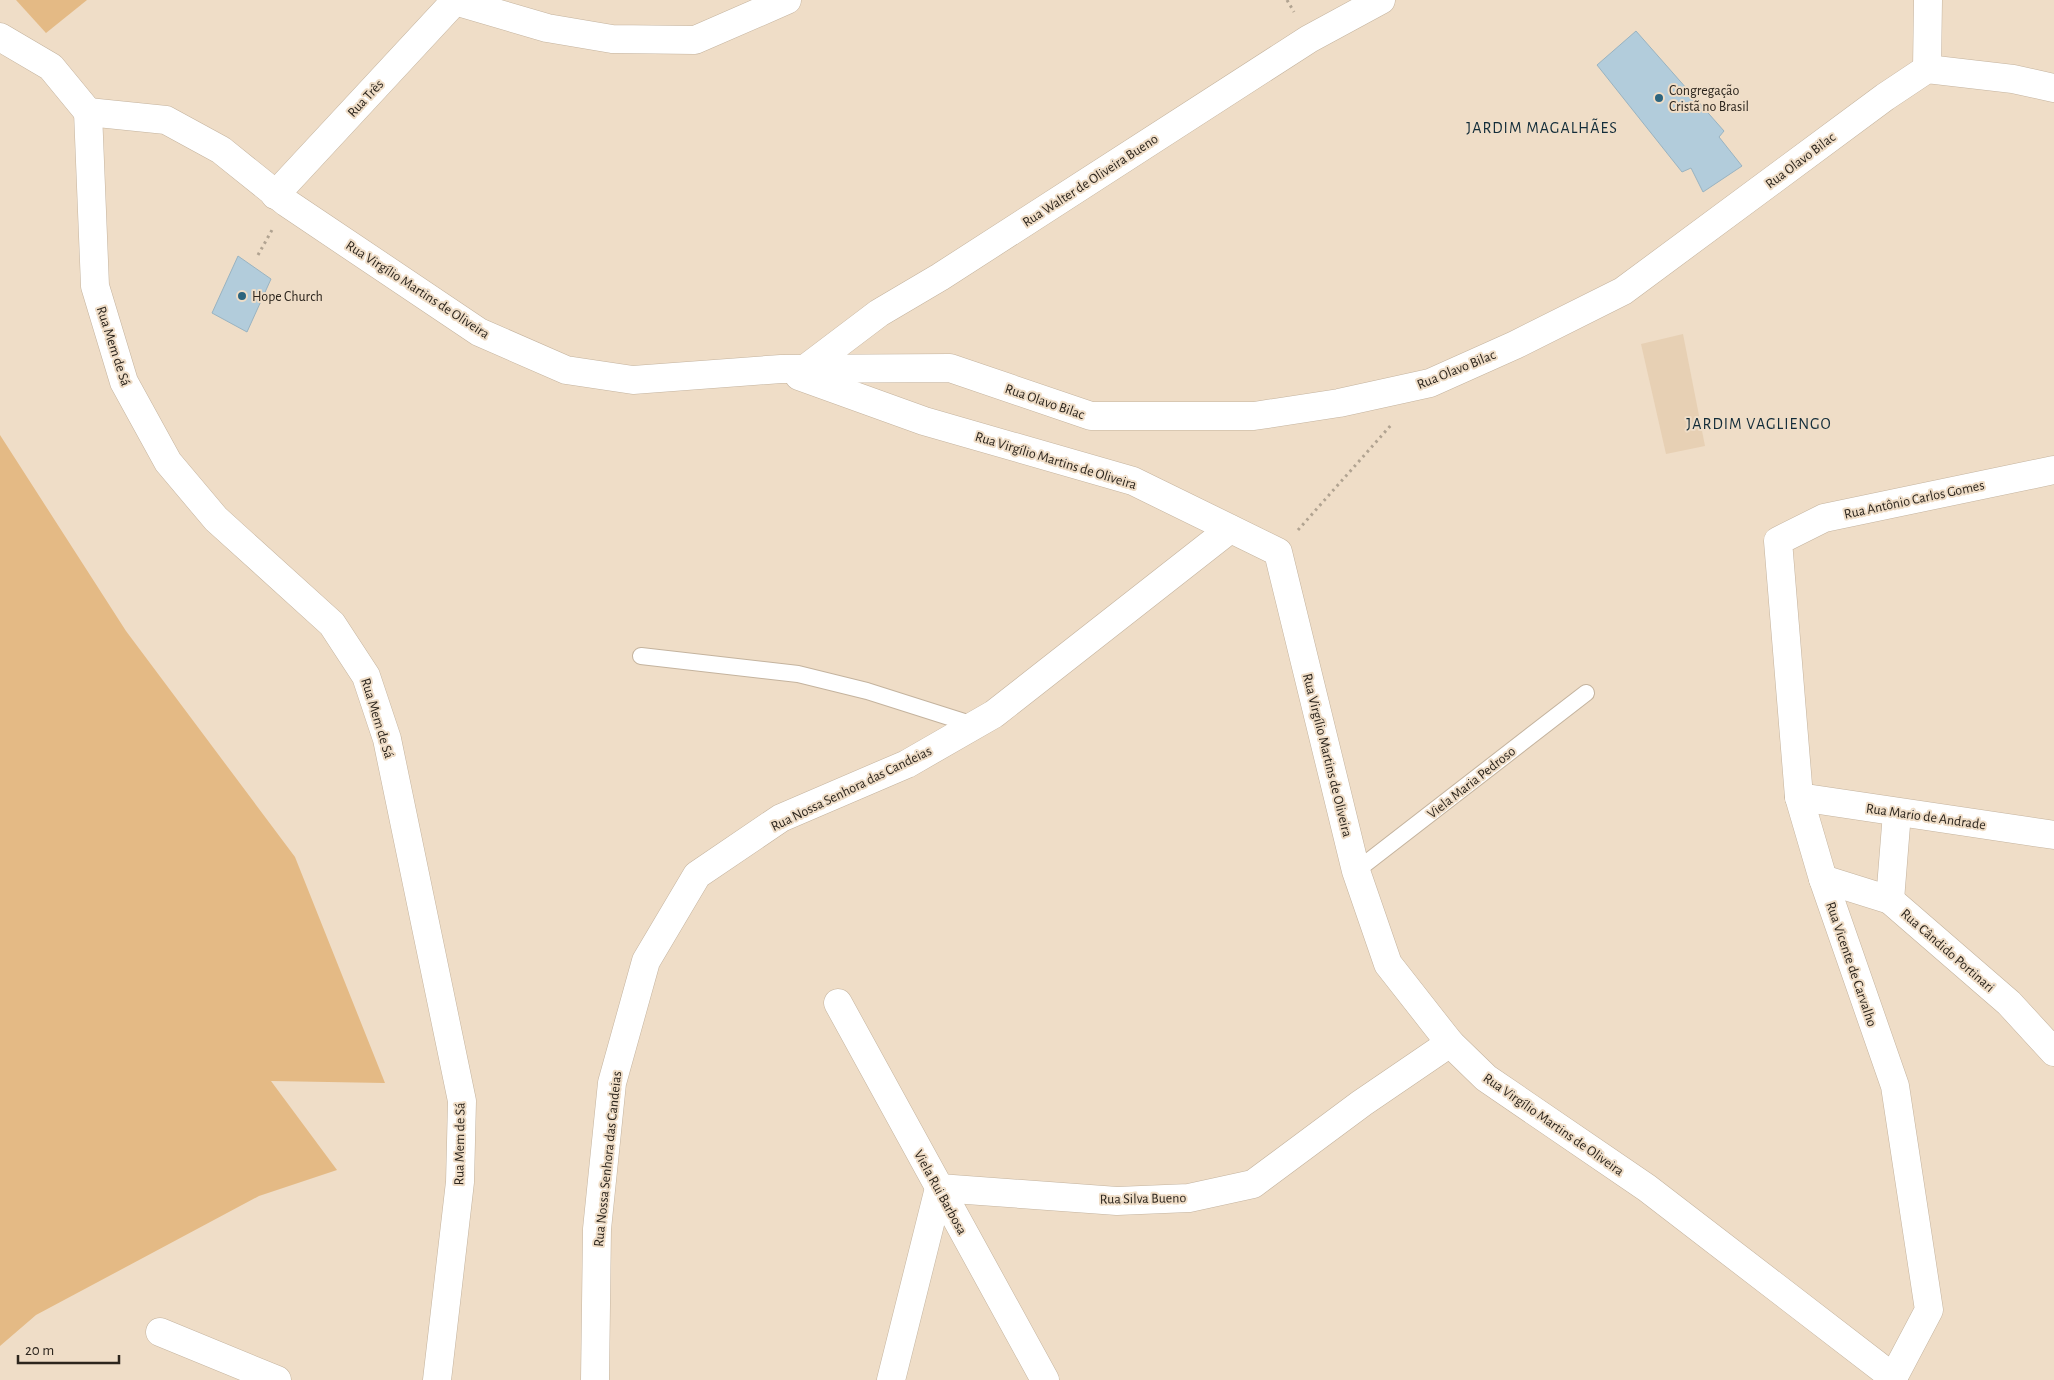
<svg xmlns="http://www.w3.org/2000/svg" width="2054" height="1380" font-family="'Alegreya Sans',sans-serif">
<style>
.built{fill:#e7d0b4}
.green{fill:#e4ba85}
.building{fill:#b2ccdb;stroke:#99b3c1}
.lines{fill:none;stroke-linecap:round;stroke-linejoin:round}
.service-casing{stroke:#c4b39e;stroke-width:18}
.minor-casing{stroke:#c4b39e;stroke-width:29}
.path{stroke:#b1a391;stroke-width:3;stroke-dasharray:2.5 4;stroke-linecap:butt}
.service{stroke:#fff;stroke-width:16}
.minor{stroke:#fff;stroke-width:28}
.poi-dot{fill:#2c647e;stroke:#efddc7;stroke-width:2}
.labels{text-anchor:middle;stroke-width:4;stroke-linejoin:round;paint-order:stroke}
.poi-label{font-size:14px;fill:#2c251d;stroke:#efddc7;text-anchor:start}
.street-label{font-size:14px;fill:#2c251d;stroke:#efddc7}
.quarter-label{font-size:16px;letter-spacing:1px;fill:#122c39;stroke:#efddc7}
</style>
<rect width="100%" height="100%" fill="#efddc7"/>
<polygon class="built" points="1683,334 1705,446 1666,454 1641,344"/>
<g class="green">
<polygon points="16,0 87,0 46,33"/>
<polygon points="0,435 126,631 295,857 385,1083 271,1081 337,1170 259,1196 36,1315 0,1346"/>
</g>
<g class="building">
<polygon points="1636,31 1724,131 1719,137 1742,166 1703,192 1691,168 1682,172 1597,65"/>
<polygon points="238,256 271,279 247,332 212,313"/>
</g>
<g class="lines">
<g class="service-casing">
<g id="service">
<polyline points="641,656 798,674 867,691 974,725"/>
<polyline points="1356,871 1586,693"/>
</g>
</g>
<g class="minor-casing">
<g id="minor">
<polyline points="455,1 547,28 612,39 695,40 787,0"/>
<polyline points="0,37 51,67 88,112"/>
<polyline points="1927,69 1928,0"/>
<polyline points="88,112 166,120 221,150 287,203 479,332 566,370 633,380 781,369 950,368 1091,416 1254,416 1339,403 1430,383 1515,345 1623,291 1885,97 1927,69 2013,79 2054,88"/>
<polyline points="88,112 95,286 124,382 168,462 216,519 332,624 366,676 387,739 462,1101 460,1182 437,1380"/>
<polyline points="275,195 456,0"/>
<polyline points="805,369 879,313 940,277 1309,39 1381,0"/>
<polyline points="799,376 924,421 1133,481 1278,552 1356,871 1388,964 1450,1043 1486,1078 1647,1188 1894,1378"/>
<polyline points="1799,797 2054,835"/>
<polyline points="1823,879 1890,900 2009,1003 2054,1052"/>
<polyline points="1890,900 1897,813"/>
<polyline points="838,1003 1045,1380"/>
<polyline points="939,1188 1117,1201 1189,1198 1253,1184 1362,1103 1450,1043"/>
<polyline points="160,1332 277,1380"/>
<polyline points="595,1380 597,1229 612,1083 646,961 697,875 781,818 907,764 994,714 1230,529"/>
<polyline points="891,1380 939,1188"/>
<polyline points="1892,1380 1929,1310 1895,1086 1823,879 1799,797 1778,541 1824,518 2054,470"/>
</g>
</g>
<g class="path">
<polyline points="1287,0 1294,12"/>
<polyline points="258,255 272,230"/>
<polyline points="1298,530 1392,424"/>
</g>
<use href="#service" class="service"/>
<use href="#minor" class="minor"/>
</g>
<g class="poi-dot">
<circle cx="1659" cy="98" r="5"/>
<circle cx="242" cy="296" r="5"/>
</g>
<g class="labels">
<g class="poi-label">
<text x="1669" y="95">Congregação<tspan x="1669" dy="16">Cristã no Brasil</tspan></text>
<text x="252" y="301">Hope Church</text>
</g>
<g class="street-label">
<text transform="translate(365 98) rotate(-47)" y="5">Rua Três</text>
<text transform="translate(1800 160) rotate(-37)" y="5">Rua Olavo Bilac</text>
<text transform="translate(1090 180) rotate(-33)" y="5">Rua Walter de Oliveira Bueno</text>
<text transform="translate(418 289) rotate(33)" y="5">Rua Virgílio Martins de Oliveira</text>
<text transform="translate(114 346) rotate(72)" y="5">Rua Mem de Sá</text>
<text transform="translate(1456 369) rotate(-22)" y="5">Rua Olavo Bilac</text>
<text transform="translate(1045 401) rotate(19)" y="5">Rua Olavo Bilac</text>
<text transform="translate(1056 460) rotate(17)" y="5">Rua Virgílio Martins de Oliveira</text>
<text transform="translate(1914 499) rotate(-12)" y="5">Rua Antônio Carlos Gomes</text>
<text transform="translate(378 718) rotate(73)" y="5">Rua Mem de Sá</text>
<text transform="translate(1328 755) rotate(76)" y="5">Rua Virgílio Martins de Oliveira</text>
<text transform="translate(1471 782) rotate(-38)" y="5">Viela Maria Pedroso</text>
<text transform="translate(851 788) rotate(-26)" y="5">Rua Nossa Senhora das Candeias</text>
<text transform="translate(1926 816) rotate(8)" y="5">Rua Mario de Andrade</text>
<text transform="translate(1948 950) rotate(41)" y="5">Rua Cândido Portinari</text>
<text transform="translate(1852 964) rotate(71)" y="5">Rua Vicente de Carvalho</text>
<text transform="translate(1554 1124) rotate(35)" y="5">Rua Virgílio Martins de Oliveira</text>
<text transform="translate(459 1144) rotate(-89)" y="5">Rua Mem de Sá</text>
<text transform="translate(607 1159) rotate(-84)" y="5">Rua Nossa Senhora das Candeias</text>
<text transform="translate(941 1192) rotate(61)" y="5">Viela Rui Barbosa</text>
<text transform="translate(1143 1198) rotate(-1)" y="5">Rua Silva Bueno</text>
</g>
<g class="quarter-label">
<text x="1542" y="133">JARDIM MAGALHÃES</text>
<text x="1759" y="429">JARDIM VAGLIENGO</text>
</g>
</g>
<path d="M18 1355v8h101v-8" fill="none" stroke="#2c251d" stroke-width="2.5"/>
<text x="25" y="1355" font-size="15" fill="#2c251d" stroke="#efddc7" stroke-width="4" paint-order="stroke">20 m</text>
</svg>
